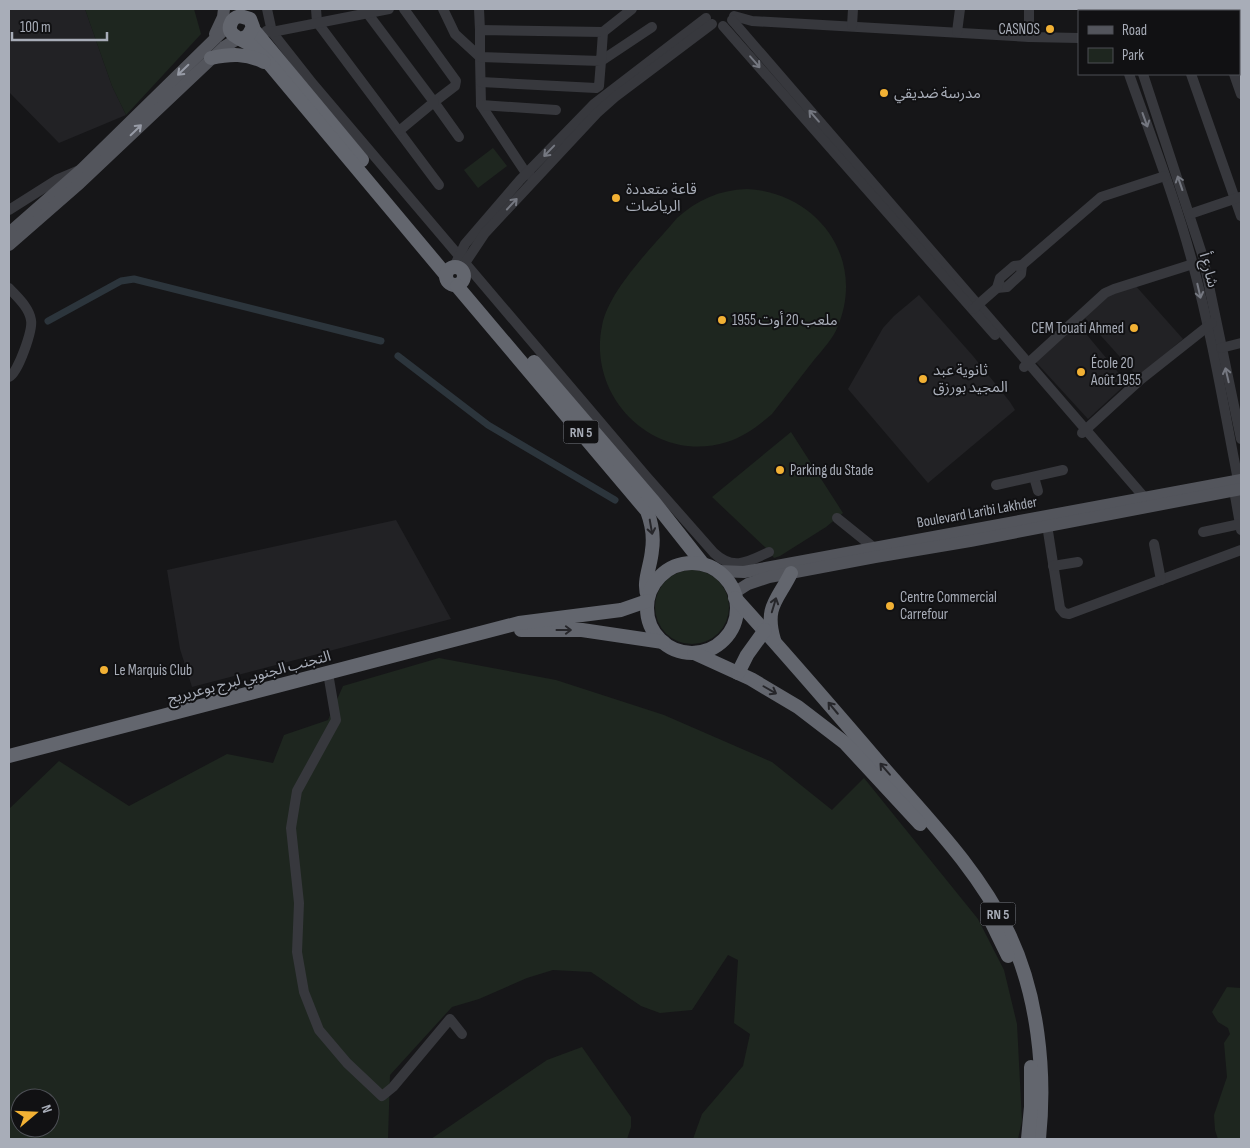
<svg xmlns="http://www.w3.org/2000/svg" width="1250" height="1148" font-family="'Sofia Sans Condensed','Noto Sans Arabic',sans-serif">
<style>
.built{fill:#222225}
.green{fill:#1e261f;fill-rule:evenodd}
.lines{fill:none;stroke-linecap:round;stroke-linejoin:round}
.canal{stroke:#2c353c;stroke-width:7}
.minor{stroke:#37383d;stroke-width:10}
.major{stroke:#53555c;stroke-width:12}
.highway{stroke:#63666e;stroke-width:14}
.oneway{stroke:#757881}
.oneway2{stroke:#979ba6}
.oneway3{stroke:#26262a}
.poi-dot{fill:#f2b134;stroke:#111113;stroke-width:2}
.labels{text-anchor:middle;stroke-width:4;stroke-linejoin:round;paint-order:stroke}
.shield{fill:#111113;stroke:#7b7e86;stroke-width:1}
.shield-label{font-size:14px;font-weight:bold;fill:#a8adb8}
.poi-label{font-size:15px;fill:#a8adb8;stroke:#111113;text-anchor:start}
.street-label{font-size:15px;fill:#a8adb8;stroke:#111113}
</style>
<rect width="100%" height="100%" fill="#161618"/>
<g class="built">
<polygon points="9,9 85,9 112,86 126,115 59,143 9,92"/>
<polygon points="1134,284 1183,339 1138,377 1085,318 1109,292"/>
<polygon points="919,295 973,356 1010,402 1015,410 928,483 848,389 883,328 894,316"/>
<polygon points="1077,323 1127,383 1088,419 1034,360"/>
<polygon points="396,520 451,619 192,687 180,649 167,570"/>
</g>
<g class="green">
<polygon points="85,9 194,9 201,34 126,115 112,86"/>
<polygon points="493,148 507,166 478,188 464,170"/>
<path d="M747,189C817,192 866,258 838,326C833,339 823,349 814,360C800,378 786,396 772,414C758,426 745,436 727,442C655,465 587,398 602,326C609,289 653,247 677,218C697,200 719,190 747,189Z"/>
<polygon points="791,432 843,513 826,527 780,556 774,558 767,549 712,497"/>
<circle cx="692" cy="607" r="37"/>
<path d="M439,658L556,680L664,715L772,762L832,810L864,778L978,919L1004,970L1017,1024L1022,1121L1018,1139H693L702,1114L743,1066L750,1034L734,1023L738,960L728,955L692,1010L660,1013L641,1006L591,972L553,970L527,978L479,999L452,1007L390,1075L388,1139H9V809L59,761L129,806L227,754L273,763L284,735L328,720L343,686ZM20,1098H50V1128H20Z"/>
<polygon points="1227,987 1241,988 1241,1139 1218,1139 1215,1130 1214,1115 1227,1077 1224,1043 1230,1034 1228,1028 1218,1022 1212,1012"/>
<polygon points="582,1047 631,1117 631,1127 627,1139 431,1139 547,1060"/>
</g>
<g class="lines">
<g class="canal">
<polyline points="48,321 121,281 134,279 381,341"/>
<polyline points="398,356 488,425 615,500"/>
</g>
<g class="minor">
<path d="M267,9L272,32L313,84L646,476L714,553C733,571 748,562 769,552"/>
<polyline points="316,9 317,22 439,185"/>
<polyline points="404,9 456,81 455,86 434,102 459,137"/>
<polyline points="443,9 455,34 480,57 481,105 524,170 532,177"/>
<polyline points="479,9 480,30"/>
<polyline points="1029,9 1029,37"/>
<polyline points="1106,9 1107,11"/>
<polyline points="1121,9 1122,11"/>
<polyline points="1167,9 1168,11"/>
<polyline points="1211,9 1212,11"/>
<polyline points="368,14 434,102 399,131"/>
<polyline points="734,16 752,21 1029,37 1079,38"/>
<polyline points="732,20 1144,497"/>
<polyline points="723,26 995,335"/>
<polyline points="852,26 853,9"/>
<polyline points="266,31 272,32 389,9"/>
<polyline points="603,32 632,9"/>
<polyline points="957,32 960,9"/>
<polyline points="1239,39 1241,38"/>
<polyline points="601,61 652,27"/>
<path d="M1129,74C1151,137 1176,200 1193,265C1212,336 1224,408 1238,480"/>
<polyline points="1143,74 1203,257 1241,439"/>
<polyline points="1191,74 1241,216"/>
<polyline points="1234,74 1241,94"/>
<polyline points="481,82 596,88 599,86 601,61 480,57 480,30 603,32 601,61"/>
<polyline points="481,105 556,110"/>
<polyline points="9,210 58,179 77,171"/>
<polyline points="1190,214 1240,197"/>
<polyline points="454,267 465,244 520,180 594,104 706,18"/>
<polyline points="461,269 485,233 597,113 615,97 712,24"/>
<path d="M9,288C17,297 29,307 31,320C33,330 18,373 9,377"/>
<polyline points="997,288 1007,287 1021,274 1022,265"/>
<polyline points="973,309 997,288 1000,278 1014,266 1022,265 1101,197 1165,176"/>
<polyline points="1221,348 1241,343"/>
<polyline points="1024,367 1105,293 1114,289 1193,264"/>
<polyline points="1082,433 1140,380 1212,323"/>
<polyline points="1034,477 1038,491"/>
<polyline points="996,485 1063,470"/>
<polyline points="1234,490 1241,530"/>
<polyline points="837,518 873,547"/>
<polyline points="1047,525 1060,608 1064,613 1069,614 1241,550"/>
<polyline points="1203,532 1240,524"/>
<polyline points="1154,544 1161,580"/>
<polyline points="1053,566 1078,562"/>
<polyline points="328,673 336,720 297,791 291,828 299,903 297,952 304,992 319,1030 347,1063 382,1096 393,1087 450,1019 462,1034"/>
</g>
<g class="major">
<polyline points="215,34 223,17 224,9"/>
<polyline points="9,233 82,169 231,23"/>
<polyline points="9,245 80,183 224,47 239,38"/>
<polyline points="718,571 744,572 1241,480"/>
<polyline points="734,593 748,584 769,577 875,557 970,541 1241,489"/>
</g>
<g class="highway">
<polyline points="253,29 362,160"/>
<path d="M241,39L248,36L253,27L250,19L240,16C236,17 233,18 231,23C225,35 242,39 249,44C257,51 265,59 272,67L446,275"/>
<path d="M211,58C230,54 246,53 264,62"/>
<circle cx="455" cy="276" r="9"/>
<path d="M457,286L647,511C652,524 654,537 652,550C651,566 642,582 648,597"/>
<polyline points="534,362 654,502 703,564"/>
<circle cx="692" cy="608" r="45"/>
<path d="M735,598C785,653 834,710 882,766C927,818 978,869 1008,932C1038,994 1046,1071 1039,1139"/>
<polyline points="521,630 582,630 663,642"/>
<path d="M774,640C764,606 778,600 791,573"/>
<polyline points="694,653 751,679 798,707 845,743 920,824"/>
<polyline points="738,673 747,655 765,630"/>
<polyline points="9,756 519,623 621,610 647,601"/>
<polyline points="988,915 1008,956"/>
<polyline points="1028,1139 1031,1107 1031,1067"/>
</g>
</g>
<defs><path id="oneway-shaft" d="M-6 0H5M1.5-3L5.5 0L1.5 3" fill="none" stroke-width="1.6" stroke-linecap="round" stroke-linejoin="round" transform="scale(1.25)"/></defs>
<g class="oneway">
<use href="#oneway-shaft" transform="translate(755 62) rotate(49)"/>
<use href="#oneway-shaft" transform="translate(814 116) rotate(-131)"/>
<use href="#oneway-shaft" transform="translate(1145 120) rotate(70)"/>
<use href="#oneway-shaft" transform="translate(549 151) rotate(134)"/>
<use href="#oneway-shaft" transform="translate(1180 183) rotate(-109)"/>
<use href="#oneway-shaft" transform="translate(512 204) rotate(-47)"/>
<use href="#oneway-shaft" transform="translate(1199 291) rotate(77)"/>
<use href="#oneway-shaft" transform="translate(1227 375) rotate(-103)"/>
</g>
<g class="oneway2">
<use href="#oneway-shaft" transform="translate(183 70) rotate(136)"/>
<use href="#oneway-shaft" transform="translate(136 130) rotate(-44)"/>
</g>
<g class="oneway3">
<use href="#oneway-shaft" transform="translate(651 527) rotate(80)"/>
<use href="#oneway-shaft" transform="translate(774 605) rotate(-73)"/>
<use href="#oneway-shaft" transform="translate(564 630)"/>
<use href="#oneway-shaft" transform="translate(770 690) rotate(30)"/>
<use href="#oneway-shaft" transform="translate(833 708) rotate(-130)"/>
<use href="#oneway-shaft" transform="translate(885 769) rotate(-131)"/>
</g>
<g class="poi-dot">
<circle cx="1050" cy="29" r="5"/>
<circle cx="884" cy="93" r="5"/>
<circle cx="616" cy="198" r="5"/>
<circle cx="722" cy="320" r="5"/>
<circle cx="1134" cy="328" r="5"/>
<circle cx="1081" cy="372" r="5"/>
<circle cx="923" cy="379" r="5"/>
<circle cx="780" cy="470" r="5"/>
<circle cx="890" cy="606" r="5"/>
<circle cx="104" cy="670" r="5"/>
</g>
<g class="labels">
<g class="shield">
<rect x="563.5" y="420.5" width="35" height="23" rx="4"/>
<rect x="980.5" y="902.5" width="35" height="23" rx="4"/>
</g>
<g class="shield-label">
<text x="581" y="437">RN 5</text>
<text x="998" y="919">RN 5</text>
</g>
<g class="poi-label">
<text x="1040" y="34" text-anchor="end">CASNOS</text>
<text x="894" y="98">مدرسة ضديقي</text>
<text x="626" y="194">قاعة متعددة<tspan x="626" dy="17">الرياضات</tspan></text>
<text x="732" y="325">ملعب 20 أوت 1955</text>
<text x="1124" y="333" text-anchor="end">CEM Touati Ahmed</text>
<text x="1091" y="368">École 20<tspan x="1091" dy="17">Août 1955</tspan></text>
<text x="933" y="375">ثانوية عبد<tspan x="933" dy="17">المجيد بورزق</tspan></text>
<text x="790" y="475">Parking du Stade</text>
<text x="900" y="602">Centre Commercial<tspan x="900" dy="17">Carrefour</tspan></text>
<text x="114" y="675">Le Marquis Club</text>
</g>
<g class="street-label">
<text transform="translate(1209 270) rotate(75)" y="5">شارع أ</text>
<text transform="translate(977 512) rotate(-10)" y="5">Boulevard Laribi Lakhder</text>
<text transform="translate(249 677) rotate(-15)" y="5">التجنب الجنوبي لبرج بوعريريج</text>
</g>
</g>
<rect width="1250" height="1148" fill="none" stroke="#a8adb8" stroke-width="20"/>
<rect x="1078" y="10" width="162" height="65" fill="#111113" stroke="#4d4f55"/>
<rect x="1088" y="26" width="25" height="8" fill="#53555c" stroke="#4d4f55"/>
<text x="1122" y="35" font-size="15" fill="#a8adb8">Road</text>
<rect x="1088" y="48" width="25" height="15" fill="#1e261f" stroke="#4d4f55"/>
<text x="1122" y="60" font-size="15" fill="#a8adb8">Park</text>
<g transform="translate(35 1113) rotate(71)"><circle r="24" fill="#111113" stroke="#4d4f55"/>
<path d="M0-4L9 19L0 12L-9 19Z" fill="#f2b134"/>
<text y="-8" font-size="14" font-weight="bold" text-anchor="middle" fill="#a8adb8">N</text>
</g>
<path d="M12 32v8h95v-8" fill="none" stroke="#a8adb8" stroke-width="2.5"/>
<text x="20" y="32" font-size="15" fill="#a8adb8" stroke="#111113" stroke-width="4" paint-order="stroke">100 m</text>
</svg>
